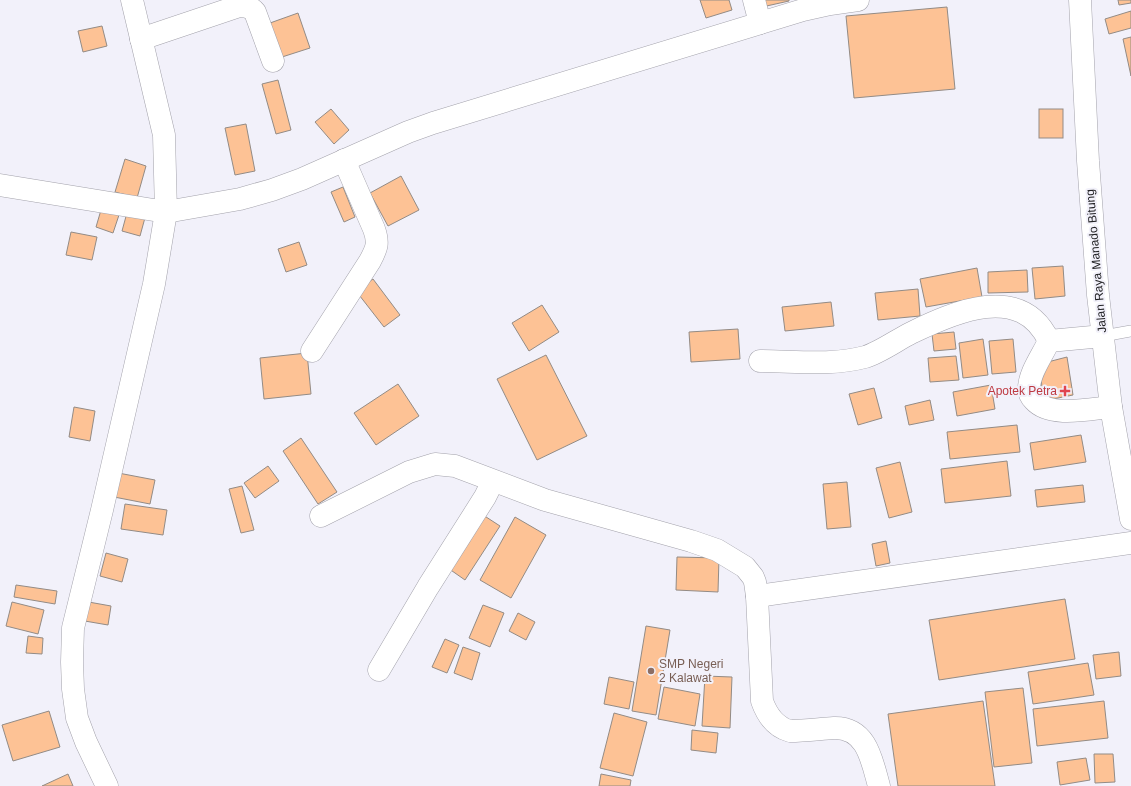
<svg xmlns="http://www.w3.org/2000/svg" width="1131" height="786" font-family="Helvetica,sans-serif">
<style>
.building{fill:#fdc295;stroke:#938b85}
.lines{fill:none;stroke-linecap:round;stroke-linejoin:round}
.service-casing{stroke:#a3a2ab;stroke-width:12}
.minor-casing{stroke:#a3a2ab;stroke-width:23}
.trunk-casing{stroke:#a3a2ab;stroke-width:23}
.service{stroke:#fff;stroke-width:11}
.minor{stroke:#fff;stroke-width:22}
.trunk{stroke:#fff;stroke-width:22}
.health-dot{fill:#e0444e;stroke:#f2f1fa;stroke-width:1.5}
.education-dot{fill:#8d6e63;stroke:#f2f1fa;stroke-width:1.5}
.labels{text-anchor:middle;stroke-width:4;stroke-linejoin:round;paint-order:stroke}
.street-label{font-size:12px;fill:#222225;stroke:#f2f1fa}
.health-label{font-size:12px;fill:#be3a42;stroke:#f2f1fa;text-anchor:end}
.education-label{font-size:12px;fill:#785e54;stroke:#f2f1fa;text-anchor:start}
</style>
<rect width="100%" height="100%" fill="#f2f1fa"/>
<g class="building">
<polygon points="700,0 729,0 732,10 706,18"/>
<polygon points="760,0 789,0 789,1 762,7"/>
<polygon points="1118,0 1131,0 1131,3 1119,5"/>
<polygon points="947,7 955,89 854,98 846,16"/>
<polygon points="1131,11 1131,28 1109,34 1105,19"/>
<polygon points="298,13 310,48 282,57 270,23"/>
<polygon points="102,26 107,46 83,52 78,31"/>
<polygon points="1131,37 1131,76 1123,39"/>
<polygon points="278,80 291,130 276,134 262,84"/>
<polygon points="331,109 349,130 334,144 315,122"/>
<rect x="1039" y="109" width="24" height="29"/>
<polygon points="246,124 255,171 235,175 225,128"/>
<polygon points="125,159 146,166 137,198 115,192"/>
<polygon points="401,176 419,210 388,226 370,193"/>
<polygon points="343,187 355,217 344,222 331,192"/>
<polygon points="128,209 146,214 140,236 122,231"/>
<polygon points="101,210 119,215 113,233 96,227"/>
<polygon points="71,232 97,237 92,260 66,255"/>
<polygon points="299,242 307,265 286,272 278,249"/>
<polygon points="1063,266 1065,296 1035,299 1032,268"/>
<polygon points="977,268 982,297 926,307 920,279"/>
<polygon points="1027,270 1028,292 988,293 988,272"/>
<polygon points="373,279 400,315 384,327 356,291"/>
<polygon points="918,289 920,316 878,320 875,293"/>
<polygon points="831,302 834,326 785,331 782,307"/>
<polygon points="542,305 559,332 529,351 512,323"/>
<polygon points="738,329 740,359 691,362 689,332"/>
<polygon points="954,332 956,349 934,351 932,334"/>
<polygon points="983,339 988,375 963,378 959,343"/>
<polygon points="1013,339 1016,372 992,374 989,341"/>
<polygon points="307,353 311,394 264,399 260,358"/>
<polygon points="546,355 587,436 537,460 497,379"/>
<polygon points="956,356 959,380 930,382 928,358"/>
<polygon points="1067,357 1073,395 1043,401 1040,364"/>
<polygon points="398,384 419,416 376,445 354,413"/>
<polygon points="991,385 995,409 957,416 953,392"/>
<polygon points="874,388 882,418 858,425 849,394"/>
<polygon points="930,400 934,420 909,425 905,406"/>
<polygon points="74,407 95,411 90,441 69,437"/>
<polygon points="1017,425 1020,452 950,459 947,432"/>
<polygon points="1081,435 1086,462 1034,470 1030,443"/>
<polygon points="301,438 337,492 318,504 283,451"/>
<polygon points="1007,461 1011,496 945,503 941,469"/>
<polygon points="900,462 912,512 889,518 876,468"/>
<polygon points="268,466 279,481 255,498 244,483"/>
<polygon points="113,472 155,480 150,504 109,496"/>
<polygon points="847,482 851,527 827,529 823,484"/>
<polygon points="1083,485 1085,502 1037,507 1035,490"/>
<polygon points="242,486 254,530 241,533 229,489"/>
<polygon points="125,504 167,510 163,535 121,529"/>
<polygon points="480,513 500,526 465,580 445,566"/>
<polygon points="515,517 546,535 511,598 480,580"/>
<polygon points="886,541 890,563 876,566 872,544"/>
<polygon points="106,553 128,559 122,582 100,576"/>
<polygon points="677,557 719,558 718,592 676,590"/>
<polygon points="16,585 57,591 55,604 14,597"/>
<polygon points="1065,599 1075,659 939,680 929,620"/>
<polygon points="83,601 111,606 108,625 79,620"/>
<polygon points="12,602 44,610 38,634 6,626"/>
<polygon points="483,605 504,613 490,647 469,638"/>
<polygon points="518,613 535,622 526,640 509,631"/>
<polygon points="646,626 670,630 656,715 632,711"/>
<polygon points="28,636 43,638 42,654 26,653"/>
<polygon points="445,639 459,645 447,673 432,667"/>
<polygon points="463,647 480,653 472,680 454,673"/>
<polygon points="1119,652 1121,676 1096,679 1093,655"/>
<polygon points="1088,663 1094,695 1033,704 1028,672"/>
<polygon points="705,676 732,677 730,728 702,726"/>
<polygon points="609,677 634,682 629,709 604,704"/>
<polygon points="664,687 700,694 695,726 658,719"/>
<polygon points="1023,688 1032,763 994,767 985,692"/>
<polygon points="983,701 995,786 898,786 888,714"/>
<polygon points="1104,701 1108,738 1037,746 1033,709"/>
<polygon points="49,711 60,747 13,761 2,725"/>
<polygon points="614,713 647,722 633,776 600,768"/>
<polygon points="692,730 718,733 716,753 691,750"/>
<polygon points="1094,754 1113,754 1115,782 1095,783"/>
<polygon points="1086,758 1090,780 1060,785 1057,762"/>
<polygon points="68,774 73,786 42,786"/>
<polygon points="601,774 631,780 630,786 599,786"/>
</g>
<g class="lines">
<g class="service-casing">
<polyline id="service" points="1103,336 1131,331"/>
</g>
<g class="minor-casing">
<g id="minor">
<polyline points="754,0 760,23"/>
<path d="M141,39L239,6C246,6 251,7 255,12L273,61"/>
<polyline points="0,185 166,212 164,135 132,0"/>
<path d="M1103,336L1049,341C1042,356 1029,373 1029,389C1029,394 1031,397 1034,400C1050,418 1089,409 1111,407"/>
<path d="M312,351L370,261C377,248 379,243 374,229L344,160"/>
<path d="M760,361C794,361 831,366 865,357C879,353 897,340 911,333C954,312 1021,282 1049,341"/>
<path d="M321,516L409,472L435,464L455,466L545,500L691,541L717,550L745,567L753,577L755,582L757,596L762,701C767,715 775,727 790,731C805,731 819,729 834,728C867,727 872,761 879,786"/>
<polyline points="757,596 1131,543"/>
<polyline points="379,670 428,587 485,497 493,481"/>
<polyline points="107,786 86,742 77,718 73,689 72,662 73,628 102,510 154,284 166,212 240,199 272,190 302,179 408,132 433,123 803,10 830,4 858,0"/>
</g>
</g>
<g class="trunk-casing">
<polyline id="trunk" points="1080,0 1088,161 1098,295 1111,407 1131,519"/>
</g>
<use href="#service" class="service"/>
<use href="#minor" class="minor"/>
<use href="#trunk" class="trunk"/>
</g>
<path class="health-dot" d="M1063 385h4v4h4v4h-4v4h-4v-4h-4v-4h4z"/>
<circle class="education-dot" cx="651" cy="671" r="4"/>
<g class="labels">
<g class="street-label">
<text transform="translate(1096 261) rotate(-95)" y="4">Jalan Raya Manado Bitung</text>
</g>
<g class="health-label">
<text x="1057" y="395">Apotek Petra</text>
</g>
<g class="education-label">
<text x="659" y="668">SMP Negeri<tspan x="659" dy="14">2 Kalawat</tspan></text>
</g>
</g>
</svg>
